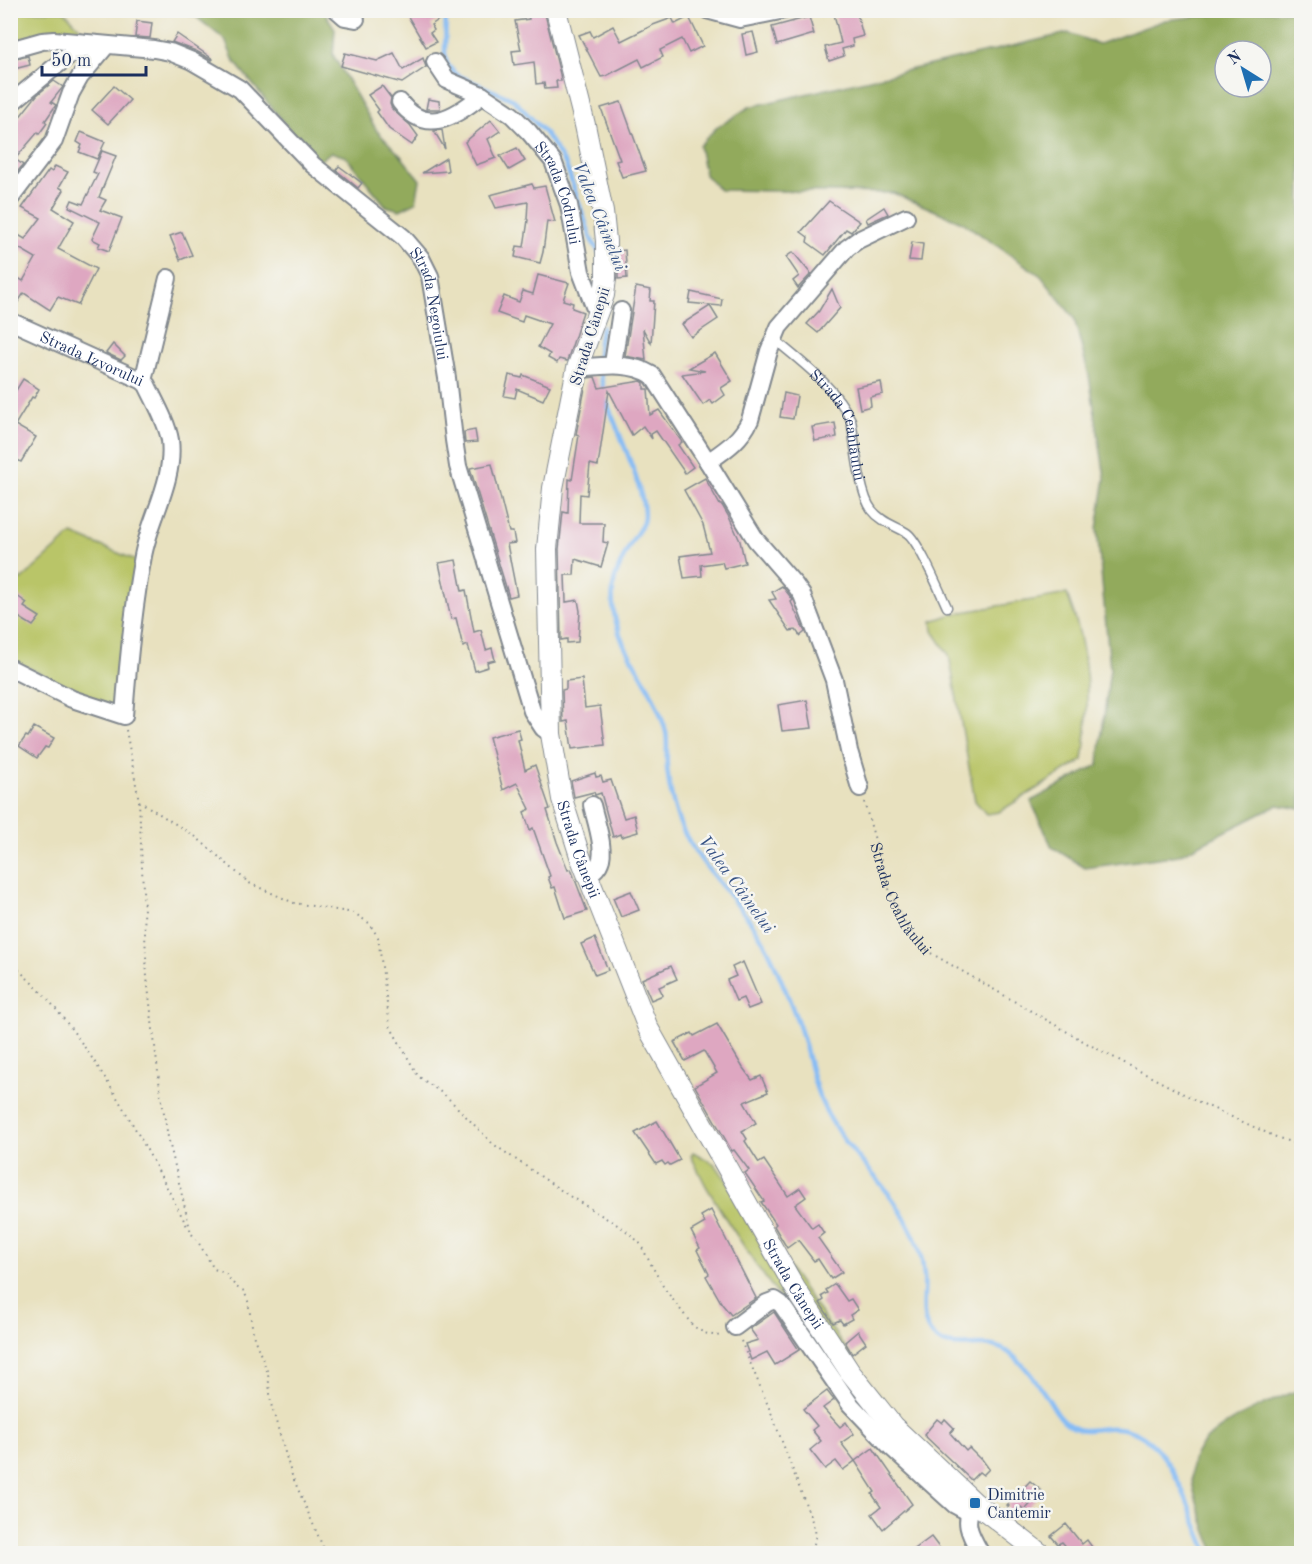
<svg xmlns="http://www.w3.org/2000/svg" width="1312" height="1564" font-family="'Old Standard TT',serif">
<style>
.green{fill:#b9c567;stroke:#6a7a62;stroke-width:1.5}
.forest{fill:#92aa5c;stroke:#566c5d;stroke-width:1.5;fill-rule:evenodd}
.lines{fill:none;stroke-linecap:round;stroke-linejoin:round}
.stream{stroke:#85bcf5;stroke-width:4.5}
.building{fill:#dea7c1}
.service-casing{stroke:#82888e;stroke-width:11}
.minor-casing{stroke:#82888e;stroke-width:20}
.tertiary-casing{stroke:#82888e;stroke-width:22}
.path{stroke:#82888e;stroke-width:2;stroke-dasharray:1.5 4.5;stroke-linecap:butt}
.service{stroke:#fff;stroke-width:8}
.minor{stroke:#fff;stroke-width:16}
.tertiary{stroke:#fff;stroke-width:20}
.poi-dot{fill:#1f6fb2;stroke:#f6f6f2;stroke-width:2}
.labels{text-anchor:middle;stroke-width:5;stroke-linejoin:round;paint-order:stroke}
.street-label{font-size:16px;fill:#1b2f5e;stroke:#f6f6f2}
.poi-label{font-size:16px;fill:#1b2f5e;stroke:#f6f6f2;text-anchor:start}
.water-label{font-size:18px;font-style:italic;fill:#365284;stroke:#f6f6f2}
</style>
<rect width="100%" height="100%" fill="#f6f6f2"/>
<filter id="ink" filterUnits="userSpaceOnUse"><feTurbulence type="fractalNoise" baseFrequency=".0167" numOctaves="2"/><feDisplacementMap in="SourceGraphic" scale="12" xChannelSelector="R" yChannelSelector="G"/><feConvolveMatrix kernelMatrix="1 2 1 2 8 2 1 2 1" color-interpolation-filters="sRGB"/></filter>
<filter id="wash" filterUnits="userSpaceOnUse"><feTurbulence type="fractalNoise" baseFrequency=".008" numOctaves="4" result="noise"/><feDisplacementMap in="SourceGraphic" scale="24" xChannelSelector="R" yChannelSelector="G"/><feGaussianBlur stdDeviation="1.35" result="paint"/><feColorMatrix in="noise" values="0 0 0 0 0 0 0 0 0 0 0 0 0 0 0 0 0 1.4 0 .05"/><feComposite in="paint" operator="in"/></filter>
<g filter="url(#wash)">
<rect width="100%" height="100%" fill="#e8e1bf"/>
<g class="green">
<polygon points="11,11 64,11 83,31 11,45"/>
<polygon points="72,534 140,562 123,644 113,708 11,660 10,572 21,580"/>
<path d="M1067,594C1089,650 1091,701 1083,760L999,812L986,814L975,801L949,655L933,631L932,621L952,614Z"/>
<polygon points="693,1152 715,1164 933,1472 862,1409 759,1269 726,1219 706,1186 691,1156"/>
</g>
<g class="forest">
<polygon points="179,11 324,11 335,29 333,55 377,131 401,156 420,180 416,202 400,210 386,206 346,157 331,152 318,162 297,139 234,61 225,40 196,17"/>
<path d="M1244,11H1301V809L1278,805L1179,855L1085,868L1052,847L1031,801L1098,765L1110,668L1097,529L1105,478L1089,376L1074,318L1041,276L962,222L893,193L720,190L705,175L699,146L716,128L749,107L1068,33L1099,44L1165,20ZM1225,51H1261V87H1225Z"/>
<path d="M1301,1389V1553H1217C1208,1540 1205,1526 1200,1511C1195,1496 1190,1481 1192,1465C1196,1429 1271,1401 1301,1389Z"/>
</g>
<g class="lines">
<g class="stream">
<polyline points="446,10 445,53 447,64 455,74 514,100 545,133 566,165 592,241 599,252"/>
<path d="M602,327C595,352 599,368 604,392"/>
<path d="M606,400C615,426 650,498 643,522C641,528 635,535 632,541C616,571 607,587 616,622C621,644 633,660 644,679C652,693 662,717 666,732C668,743 666,756 667,768C669,789 675,817 686,836C710,880 751,911 772,958C783,984 795,1011 803,1038C810,1063 814,1090 827,1113C848,1153 886,1182 907,1222C916,1238 923,1257 924,1276C926,1294 919,1316 930,1332C946,1355 975,1340 997,1347C1018,1353 1034,1379 1047,1397C1052,1404 1056,1414 1063,1420C1082,1438 1095,1426 1117,1428C1172,1432 1188,1512 1209,1554"/>
</g>
</g>
<g id="blocks">
<g class="building">
<polygon points="404,10 435,10 440,19 431,25 434,30 430,33 436,42 426,47"/>
<polygon points="528,10 544,10 560,74 561,81 556,81 557,88 545,89 544,83 536,84 534,62 514,65 512,51 521,50 515,21 529,19"/>
<polygon points="846,10 856,10 863,36 852,39 853,46 842,49 844,56 829,61 825,47 841,43 834,14"/>
<polygon points="689,17 703,46 689,53 682,39 660,50 663,57 643,67 639,59 606,76 601,77 579,35 590,31 593,37 613,26 621,41 653,25 672,18 675,24"/>
<polygon points="809,17 814,34 777,45 772,27"/>
<polygon points="137,21 152,23 150,38 135,37"/>
<polygon points="753,32 758,52 746,55 742,34"/>
<polygon points="177,34 213,59 212,60 196,51 172,42"/>
<polygon points="345,53 377,61 394,53 403,70 423,58 426,67 402,83 341,66"/>
<polygon points="28,56 30,65 14,69 12,60"/>
<polygon points="54,81 63,87 51,102 56,105 45,121 47,123 39,134 38,132 15,159 23,165 10,181 10,129 37,95"/>
<polygon points="114,86 130,100 108,124 92,110"/>
<polygon points="382,86 391,98 390,104 392,109 410,125 418,136 412,145 389,129 377,112 379,110 368,95"/>
<polygon points="428,99 439,101 440,109 426,109"/>
<polygon points="621,102 646,171 622,177 616,161 620,160 601,108"/>
<polygon points="491,120 500,131 488,139 496,158 476,165 465,142"/>
<polygon points="442,130 445,149 434,131"/>
<polygon points="81,132 105,142 97,159 79,152 82,145 77,142"/>
<polygon points="517,148 525,161 509,170 500,156"/>
<polygon points="102,151 116,156 99,197 106,200 100,210 122,218 109,251 98,247 100,243 92,239 100,222 69,207 72,200 83,204 98,174 93,172"/>
<polygon points="446,158 448,171 422,173"/>
<polygon points="55,166 68,172 59,187 64,190 53,208 74,221 58,249 96,269 78,305 58,297 50,310 24,293 12,311 10,311 10,273 23,281 36,258 10,243 10,230 25,239 41,218 22,208 49,170 52,172"/>
<polygon points="339,166 362,183 358,188 336,170"/>
<polygon points="532,184 534,188 545,186 555,222 547,221 543,252 540,263 515,257 517,246 524,247 528,220 527,219 528,202 496,208 490,195"/>
<polygon points="829,201 860,222 851,232 846,229 825,255 807,242 808,237 801,232"/>
<polygon points="884,207 888,214 868,223 866,219"/>
<polygon points="182,232 192,255 180,260 170,236"/>
<polygon points="912,242 923,244 921,261 909,260"/>
<polygon points="625,250 627,278 618,279 618,251"/>
<polygon points="793,252 811,274 798,288 793,281 799,276 786,257"/>
<polygon points="538,275 569,283 563,300 573,303 572,308 583,312 567,361 559,359 557,363 548,358 550,354 538,347 550,324 524,315 522,322 497,313 504,296 519,302 523,291 533,294"/>
<polygon points="636,287 651,290 650,301 654,301 651,343 643,329 646,360 625,356"/>
<polygon points="832,289 840,308 818,333 807,324 819,311"/>
<polygon points="691,292 722,299 721,306 689,303"/>
<polygon points="710,306 718,319 691,337 682,324"/>
<polygon points="113,344 125,356 121,360 106,353"/>
<polygon points="715,353 732,381 721,388 725,395 713,404 710,400 703,405 682,374 705,371 689,368"/>
<polygon points="509,375 522,378 523,375 550,386 543,400 517,389 515,398 504,396"/>
<polygon points="595,377 599,388 641,381 644,383 644,389 648,389 650,415 659,410 682,442 678,445 693,467 685,473 656,431 651,434 652,439 643,426 632,435 609,391 598,466 590,464 587,495 580,494 579,523 604,523 603,542 608,543 601,567 575,559 574,575 565,575 566,602 578,600 580,611 578,642 567,643 567,639 561,640 559,549 563,512 568,513 569,479 572,480 579,435 576,434 587,378"/>
<polygon points="23,379 39,389 34,398 32,397 15,425 36,437 21,462 10,456 10,400"/>
<polygon points="881,382 883,394 870,397 871,406 860,409 856,387"/>
<polygon points="784,393 797,396 793,419 780,417"/>
<polygon points="835,423 837,437 815,441 812,427"/>
<polygon points="475,430 477,442 465,443 464,432"/>
<polygon points="492,464 509,532 513,532 515,543 507,544 517,595 509,597 470,468"/>
<polygon points="705,478 720,505 722,505 729,517 740,541 745,563 724,568 722,562 701,565 702,576 684,578 680,556 710,552 703,525 684,490"/>
<polygon points="456,560 462,591 466,590 474,632 481,630 486,650 492,648 495,660 487,662 488,667 475,671 468,645 463,647 456,618 451,619 439,563"/>
<polygon points="782,586 793,600 791,602 805,632 800,636 796,630 790,631 769,600 776,599 772,592"/>
<polygon points="17,596 27,603 24,607 40,617 33,626 10,612 10,606"/>
<polygon points="582,679 585,708 600,706 605,745 572,749 568,721 563,722 562,690 566,689 566,681"/>
<polygon points="807,700 812,728 782,731 778,705"/>
<polygon points="34,727 54,738 48,748 45,747 37,758 19,746 26,736 28,737"/>
<polygon points="518,729 521,739 518,740 525,770 535,765 550,809 547,810 557,842 568,870 571,869 587,911 565,918 555,887 552,888 548,877 550,876 533,828 530,830 524,812 530,809 517,783 503,790 489,737"/>
<polygon points="595,773 596,777 601,776 603,782 611,780 624,818 634,815 638,832 621,837 620,834 613,837 601,793 595,795 594,792 574,797 571,781"/>
<polygon points="631,891 639,910 621,917 613,898"/>
<polygon points="595,938 608,970 595,975 581,944"/>
<polygon points="743,962 761,1004 748,1009 743,998 736,1001 727,980 736,976 732,967"/>
<polygon points="671,966 677,979 659,987 663,995 651,1000 642,979"/>
<polygon points="717,1024 743,1068 752,1080 761,1076 768,1092 744,1102 756,1123 742,1131 747,1139 745,1141 759,1163 764,1160 788,1196 800,1188 806,1197 795,1205 812,1228 818,1224 824,1233 818,1238 842,1272 831,1279 818,1259 814,1261 798,1240 787,1248 774,1226 776,1224 761,1202 764,1201 745,1173 749,1170 734,1150 732,1151 695,1086 717,1073 704,1051 685,1061 674,1042 692,1033 694,1036"/>
<polygon points="657,1121 680,1160 670,1165 668,1163 665,1165 662,1161 656,1164 635,1133"/>
<polygon points="711,1210 756,1298 731,1315 722,1304 706,1276 709,1274 697,1250 700,1248 691,1231 705,1223 701,1216"/>
<polygon points="835,1284 847,1301 851,1299 858,1310 850,1315 852,1319 843,1324 840,1320 833,1323 820,1303 824,1300 822,1296 828,1293 826,1290"/>
<polygon points="774,1312 799,1350 775,1365 767,1352 751,1360 745,1344 758,1340 750,1329"/>
<polygon points="858,1331 866,1343 852,1354 845,1342"/>
<polygon points="827,1391 834,1400 823,1408 840,1427 846,1422 854,1434 841,1443 855,1461 843,1470 836,1461 825,1469 810,1450 821,1441 812,1430 817,1426 803,1409"/>
<polygon points="937,1419 942,1423 945,1419 954,1428 950,1433 966,1451 969,1448 980,1459 981,1458 989,1469 983,1475 979,1472 971,1480 924,1435"/>
<polygon points="873,1448 912,1504 883,1529 872,1514 881,1507 872,1494 875,1492 855,1461"/>
<polygon points="1030,1481 1042,1491 1025,1510 1021,1507 1013,1517 1005,1511 1009,1506 1007,1505"/>
<polygon points="1066,1524 1082,1544 1087,1540 1097,1554 1069,1554 1071,1552 1062,1542 1058,1544 1051,1536"/>
<polygon points="931,1537 944,1554 908,1554"/>
</g>
</g>
</g>
<g filter="url(#ink)">
<use href="#blocks" fill-opacity="0" stroke="#82888e" stroke-width="1.5"/>
<g class="lines">
<g class="service-casing">
<g id="service">
<path id="s2" d="M774,339C801,362 835,386 851,420C855,442 859,494 872,510C881,522 896,526 907,533C918,540 940,592 947,607"/>
</g>
</g>
<g class="minor-casing">
<g id="minor">
<polyline points="337,10 345,17 356,19"/>
<polyline points="707,10 740,19 785,10"/>
<path id="s3" d="M10,50L42,41L54,40L154,49L170,52L192,61L240,89L313,165L403,237L421,258L430,276L447,378L454,440L458,466L532,711L543,728L551,734"/>
<path id="s4" d="M435,62L447,80L482,95L512,115L529,132L553,161L569,205L581,272L597,314"/>
<path d="M400,102C426,136 455,117 482,95"/>
<polyline points="10,104 68,56 91,45"/>
<polyline points="10,199 54,141 71,93 80,77 106,46"/>
<path id="s5" d="M10,321L143,381L147,385C155,402 167,422 170,440C175,481 150,517 143,556C133,609 128,662 124,716L72,699L10,668"/>
<polyline points="613,364 621,311"/>
<path d="M577,368C601,366 630,361 652,375L708,462L756,540L795,585L802,595L834,680L849,751L860,788"/>
<polyline points="143,381 168,278"/>
<path d="M708,462C725,450 741,440 750,420L769,351L779,327L847,248L858,240L906,217"/>
<path d="M587,876C593,871 598,868 600,862C606,849 595,819 592,805"/>
<polyline points="735,1327 767,1303 775,1300 781,1304 850,1404 891,1447 955,1505 968,1512"/>
<path d="M975,1503C961,1521 971,1536 981,1554"/>
</g>
</g>
<g class="tertiary-casing">
<g id="tertiary">
<path id="s6" d="M556,10L585,125L603,212L606,241V278L604,295L577,368L553,488L547,549L551,734L562,799L580,856L648,1028L795,1288L850,1372L893,1426L975,1503L1041,1554"/>
</g>
</g>
<g class="path">
<polyline points="126,730 139,801 147,978 160,1089 168,1137 191,1233 200,1245 214,1269 225,1273 236,1287 244,1291 248,1301 254,1338 268,1373 271,1404 291,1473 326,1554"/>
<polyline points="139,801 196,837 249,883 294,903 354,913 369,923 378,937 390,1026 418,1076 446,1096 493,1144 571,1197 624,1229 639,1242 664,1288 693,1326 704,1333 717,1336 723,1334"/>
<path id="s1" d="M864,802L890,892L906,925L929,952L1090,1045L1201,1103L1276,1137L1302,1146"/>
<path d="M10,961C25,977 42,991 55,1008C109,1074 149,1153 188,1228"/>
<polyline points="741,1341 772,1415 812,1521 816,1534 812,1554"/>
</g>
<use href="#service" class="service"/>
<use href="#minor" class="minor"/>
<use href="#tertiary" class="tertiary"/>
</g>
</g>
<rect class="poi-dot" x="969" y="1497" width="12" height="12" rx="3"/>
<g class="labels">
<g class="street-label">
<text dy="6" stroke="none"><textPath href="#s4" startOffset="189">Strada Codrului</textPath></text>
<text dy="6" stroke="none"><textPath href="#s3" startOffset="536">Strada Negoiului</textPath></text>
<text transform="translate(589 336) rotate(-73)" y="6">Strada Cânepii</text>
<text dy="6" stroke="none"><textPath href="#s5" startOffset="90">Strada Izvorului</textPath></text>
<text dy="6" stroke="none"><textPath href="#s2" startOffset="112">Strada Ceahlăului</textPath></text>
<text dy="6" stroke="none"><textPath href="#s6" startOffset="856">Strada Cânepii</textPath></text>
<text dy="6" stroke="none"><textPath href="#s1" startOffset="104">Strada Ceahlăului</textPath></text>
<text dy="6" stroke="none"><textPath href="#s6" startOffset="1342">Strada Cânepii</textPath></text>
</g>
<g class="poi-label">
<text x="987" y="1500">Dimitrie<tspan x="987" dy="18">Cantemir</tspan></text>
</g>
<g class="water-label">
<text transform="translate(600 216) rotate(68)" y="6">Valea Câinelui</text>
<text transform="translate(737 884) rotate(54)" y="6">Valea Câinelui</text>
</g>
</g>
<rect width="1312" height="1564" fill="none" stroke="#f6f6f2" stroke-width="36"/>
<g transform="translate(1243 69) rotate(323)"><circle r="28" fill="#f6f6f2" stroke="#9ea6b7" stroke-width="1.5"/>
<path d="M0-4.5L10 22L0 15L-10 22Z" fill="#1f6fb2"/>
<text y="-9" font-size="16" font-weight="bold" text-anchor="middle" fill="#1b2f5e">N</text>
</g>
<path d="M42 66v9h104v-9" fill="none" stroke="#1b2f5e" stroke-width="3"/>
<text x="51" y="66" font-size="18" fill="#1b2f5e" stroke="#f6f6f2" stroke-width="4.5" paint-order="stroke">50 m</text>
</svg>
